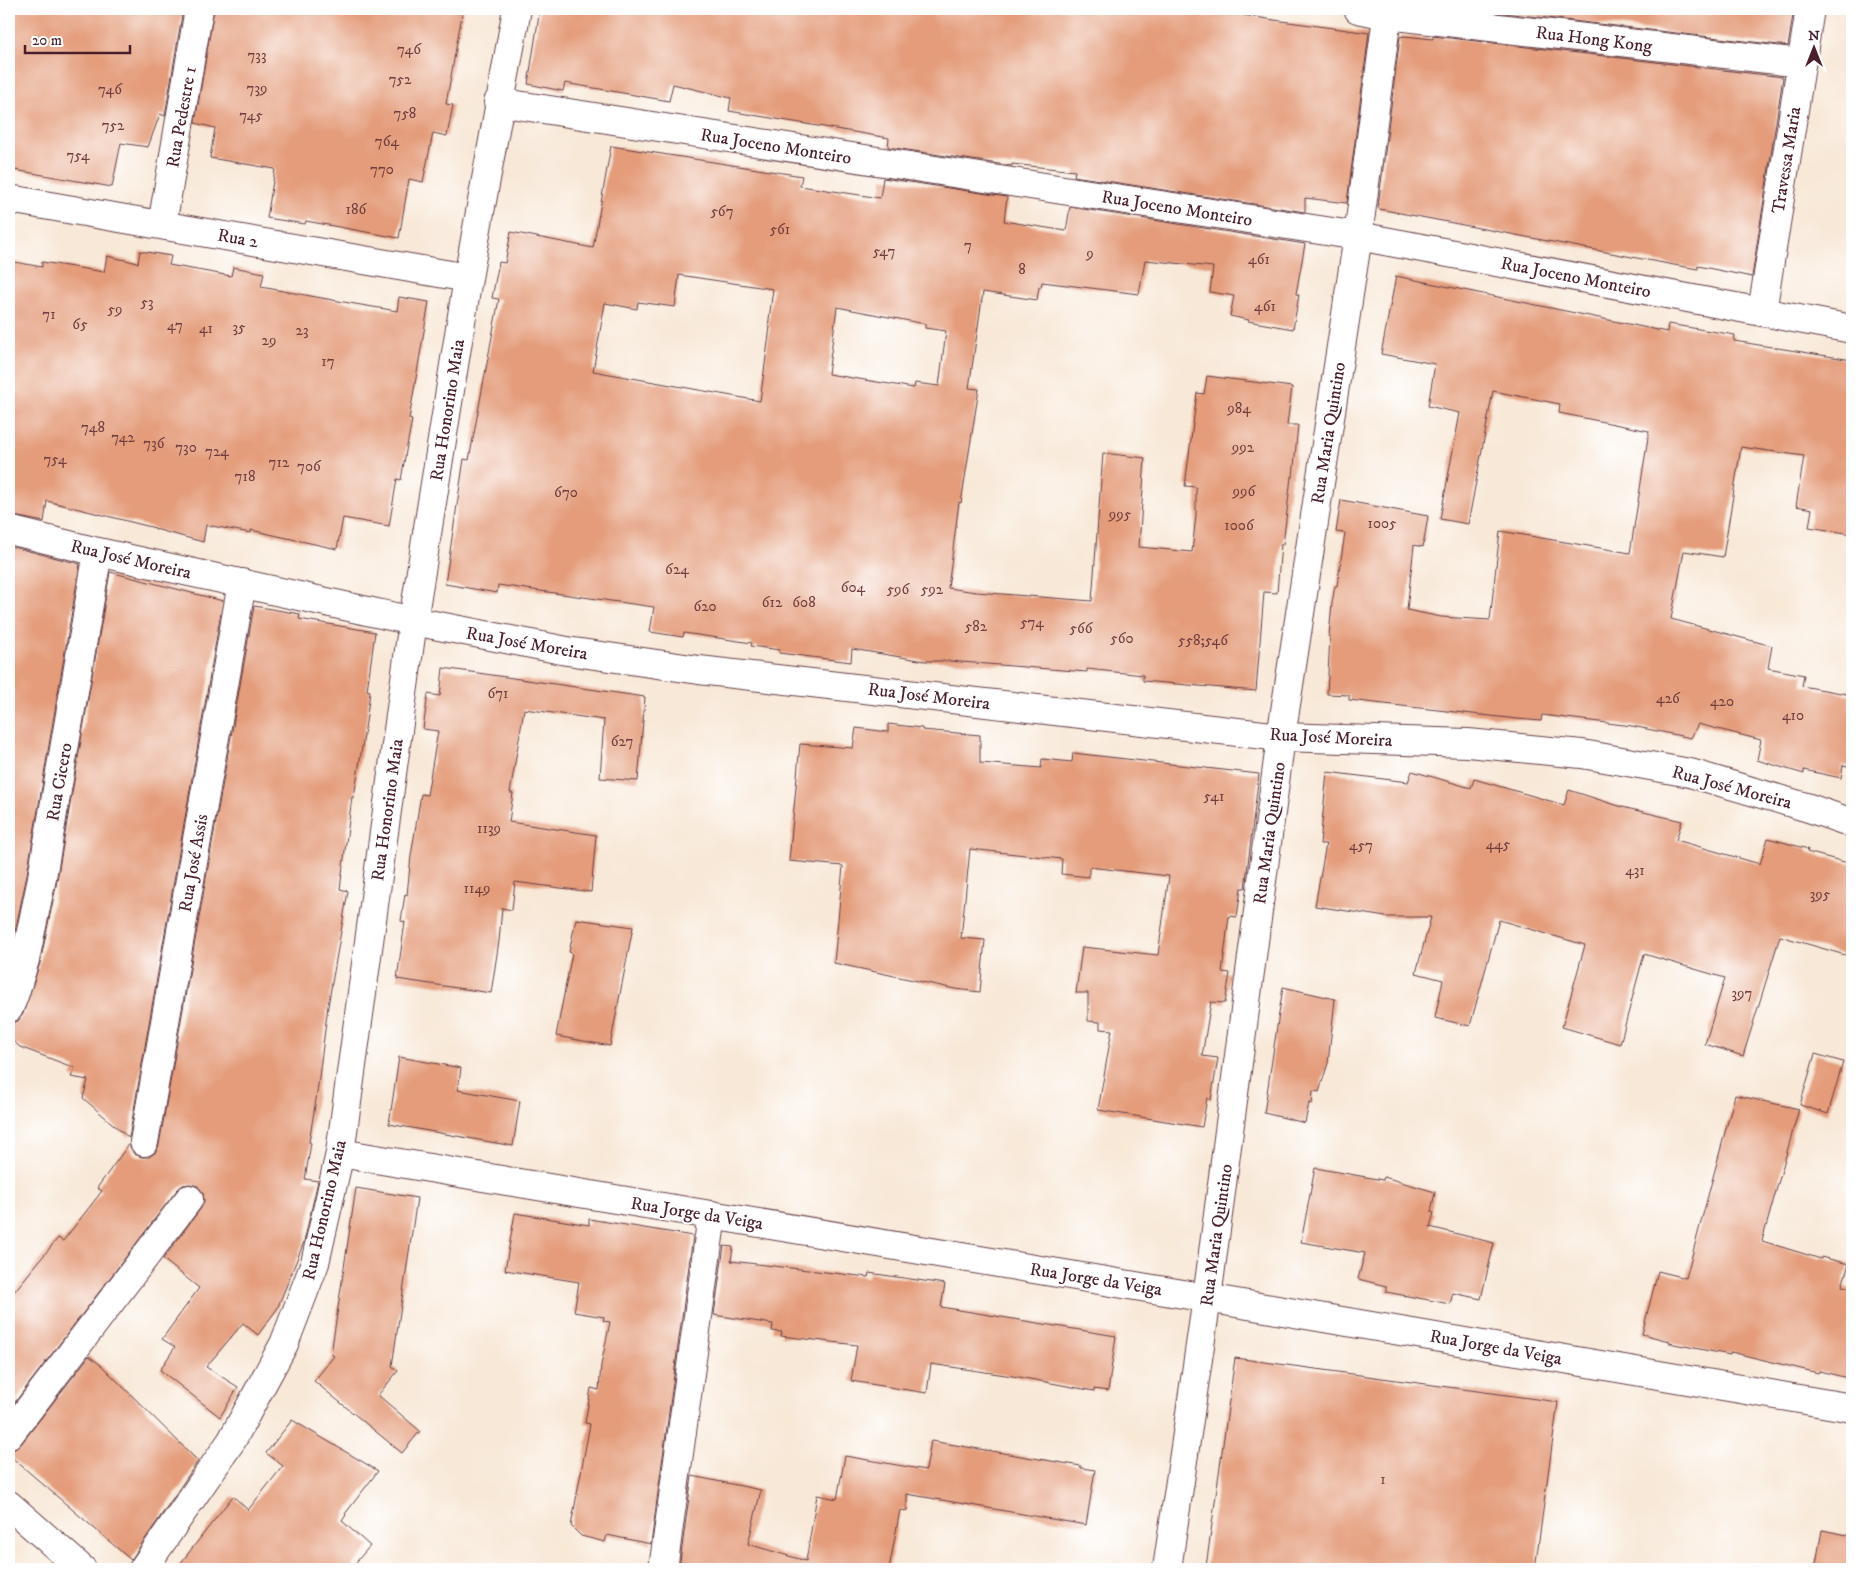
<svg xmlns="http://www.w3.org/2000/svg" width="1861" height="1578" font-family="'IM FELL DW Pica',serif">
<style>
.building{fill:#e49c7a;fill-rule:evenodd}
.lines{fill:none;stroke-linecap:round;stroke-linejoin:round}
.minor-casing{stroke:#643d45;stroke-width:30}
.minor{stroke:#fff;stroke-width:28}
.labels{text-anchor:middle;stroke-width:4;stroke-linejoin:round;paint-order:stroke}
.number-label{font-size:15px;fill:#703e3f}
.street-label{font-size:18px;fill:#4a1f2b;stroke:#fff}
</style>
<rect width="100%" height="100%" fill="#fff"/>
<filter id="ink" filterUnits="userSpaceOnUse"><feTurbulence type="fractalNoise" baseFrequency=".02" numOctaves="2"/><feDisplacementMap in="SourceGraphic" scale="10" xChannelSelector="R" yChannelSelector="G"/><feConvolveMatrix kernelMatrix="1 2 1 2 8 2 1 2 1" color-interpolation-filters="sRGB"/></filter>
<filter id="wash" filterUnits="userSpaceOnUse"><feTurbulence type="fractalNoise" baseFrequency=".0096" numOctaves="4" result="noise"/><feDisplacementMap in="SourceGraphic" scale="20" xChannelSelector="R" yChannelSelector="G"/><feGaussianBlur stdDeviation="1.12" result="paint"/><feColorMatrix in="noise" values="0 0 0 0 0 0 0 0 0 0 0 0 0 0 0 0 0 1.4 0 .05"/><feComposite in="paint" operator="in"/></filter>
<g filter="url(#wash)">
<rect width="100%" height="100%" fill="#f8e8d7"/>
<g id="blocks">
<g class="building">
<polygon points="9,9 183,9 165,116 160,114 148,147 121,143 112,187 9,169"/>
<polygon points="214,9 463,9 446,104 453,105 447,136 433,133 423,182 409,179 399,238 306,221 305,224 267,218 275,169 210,158 215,128 195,123"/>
<polygon points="540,9 1218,9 1244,13 1243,15 1274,20 1369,33 1347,203 1305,198 1305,212 1074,176 1075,171 1012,164 1012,166 888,147 889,138 729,111 731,98 673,84 669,101 565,83 563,91 528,84"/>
<polygon points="1469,9 1794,9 1788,46"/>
<polygon points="1404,36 1433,39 1433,36 1783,77 1752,277 1698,266 1698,269 1674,265 1379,209 1378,207 1400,37"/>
<path d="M611,146L802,176L800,186L880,198L883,178L1007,197L1004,221L1066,231L1070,207L1305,244L1296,294L1299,295L1293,329L1248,321L1249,320L1230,316L1234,296L1210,292L1213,267L1145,260L1139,294L1042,282L1041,287H1039L1037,300L983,292L969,388L979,389L961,503L959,502L948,588L976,592L1092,601L1103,453L1145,458L1139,547L1192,552L1196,515V487L1185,486L1197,393L1204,394L1207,376L1292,387L1287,425H1298L1293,477H1291L1283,545L1281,544L1277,593L1264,592L1256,691L1143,681V675L1087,669V672L949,661H925L852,649L851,662L779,653L780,650L751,646L752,643L684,633L683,637L650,632L654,607L498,585L497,593L445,584L464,459L469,460L499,299L492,298L499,262L505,263L511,232L593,248ZM679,275L773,289L768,327H770L760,401L593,371L605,303L637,309L638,302L675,307ZM837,307L925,324V328L946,331L939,386L915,383L914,388L828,374Z"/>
<polygon points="140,251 171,256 169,265 231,276 233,267 264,273 261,287 355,304 397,311 399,297 429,302 409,419 412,420 406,451 401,480 397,479 389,526 343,518 337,549 251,530 251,533 206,525 203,542 155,529 155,528 47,501 44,522 9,515 9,261 42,267 42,262 104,272 107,256 138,263"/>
<polygon points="1396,276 1667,332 1668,324 1735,335 1734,341 1852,360 1852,534 1809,527 1812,509 1796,506 1804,456 1741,447 1723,557 1684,551 1671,619 1772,646 1768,668 1804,675 1802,686 1852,695 1852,767 1843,765 1841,778 1804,770 1804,774 1757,760 1761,740 1698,724 1691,738 1632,726 1542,715 1541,721 1517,719 1349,700 1349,695 1327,694 1330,636 1329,636 1332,603 1335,586 1337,586 1345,533 1336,532 1341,500 1428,516 1423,547 1414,545 1407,610 1441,617 1490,620 1500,531 1630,553 1649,431 1559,413 1560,404 1493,391 1468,524 1440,519 1460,413 1428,406 1435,364 1381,354"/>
<polygon points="9,546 80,564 26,880 9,960"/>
<polygon points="110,572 223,601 129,1138 83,1098 88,1080 71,1077 75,1068 20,1047 9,1038 9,1023 18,1021 23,1014 40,963 56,886"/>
<polygon points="254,606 300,614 299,619 375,632 367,690 370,691 367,716 354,797 352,797 340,889 348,891 328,1006 317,1093 309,1142 311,1143 305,1179 318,1181 304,1242 277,1309 258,1335 243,1323 206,1367 238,1387 220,1417 160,1370 175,1347 162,1339 199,1288 163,1259 201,1208 204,1201 203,1193 198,1186 190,1184 183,1185 177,1190 9,1410 9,1298 58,1238 63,1241 102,1191 97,1188 129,1144 134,1154 142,1157 149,1157 156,1152 159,1145"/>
<polygon points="443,668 645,697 638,781 600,778 604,720 524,709 510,793 513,793 509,822 596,835 591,892 515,882 512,910 502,908 499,941 491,993 397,979 405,922 401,921 405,894 407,895 411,856 421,794 427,795 438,731 423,729 428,694 440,696"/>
<polygon points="888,724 922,728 922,730 980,735 980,763 1041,768 1042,759 1072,762 1073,753 1259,774 1245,888 1241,888 1237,917 1229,916 1222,972 1230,973 1225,1003 1211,1002 1202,1056 1218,1058 1211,1100 1207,1098 1202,1127 1098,1110 1112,1030 1100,1029 1100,1022 1088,1021 1088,993 1076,993 1082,947 1158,955 1169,876 1089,867 1089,877 1061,874 1062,859 970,849 961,938 985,940 980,992 955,989 834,963 843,866 789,861 800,744 853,748 856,728 888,732"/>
<polygon points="1412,771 1471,788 1474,779 1564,805 1569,790 1622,807 1682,821 1676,840 1760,864 1768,838 1808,849 1807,852 1852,864 1852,957 1780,936 1743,1056 1705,1044 1725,978 1644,954 1620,1044 1562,1027 1585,945 1499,920 1470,1026 1435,1018 1443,980 1416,973 1431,917 1386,917 1315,906 1326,844 1320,844 1327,772 1408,782"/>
<polygon points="576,919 633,927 610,1046 556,1036 572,953 569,952"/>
<polygon points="1283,987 1335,999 1328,1063 1319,1092 1313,1091 1312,1104 1309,1103 1305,1123 1264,1113"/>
<polygon points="1815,1054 1843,1062 1828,1114 1800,1105"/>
<polygon points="399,1057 461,1068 458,1090 520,1101 513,1146 389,1124"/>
<polygon points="1735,1095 1799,1109 1762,1241 1821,1259 1821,1257 1849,1264 1842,1286 1852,1288 1852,1379 1819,1371 1818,1373 1731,1352 1730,1355 1669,1343 1669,1341 1642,1334 1658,1271 1686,1278"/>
<polygon points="1315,1168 1383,1180 1384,1177 1435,1192 1431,1212 1434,1213 1430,1227 1494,1243 1481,1299 1453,1293 1450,1304 1386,1292 1386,1286 1358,1279 1365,1253 1301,1242"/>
<polygon points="356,1188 417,1198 392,1366 398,1371 378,1395 420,1431 402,1453 314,1381 334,1356 331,1354"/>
<polygon points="515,1213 589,1225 589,1219 693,1236 651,1544 607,1535 605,1542 581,1536 571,1526 590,1424 585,1423 591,1388 599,1390 601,1365 610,1322 603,1321 604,1317 574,1312 579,1282 505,1270"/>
<polygon points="724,1246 733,1247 731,1261 868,1277 869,1273 945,1284 941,1307 1116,1336 1108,1391 1094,1389 1094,1391 1019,1377 931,1364 927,1393 851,1381 857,1345 781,1336 782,1332 772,1331 773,1324 714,1315"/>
<polygon points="89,1356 101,1365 198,1461 131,1560 9,1455 9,1450 15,1449 21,1444"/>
<polygon points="1235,1358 1558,1402 1535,1569 1223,1569 1206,1567"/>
<polygon points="292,1420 378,1471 345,1514 346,1515 342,1521 370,1546 350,1569 176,1569 233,1496 248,1510 283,1466 266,1453"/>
<polygon points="931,1441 1081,1466 1081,1468 1095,1470 1086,1525 907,1494 907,1511 900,1510 889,1569 679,1569 692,1476 761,1490 748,1544 806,1561 817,1495 837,1499 845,1456 926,1470"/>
<polygon points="1822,1530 1852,1536 1852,1569 1815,1569"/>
</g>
</g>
</g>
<g filter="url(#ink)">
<use href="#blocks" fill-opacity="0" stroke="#643d45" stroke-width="1"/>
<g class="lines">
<g class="minor-casing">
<g id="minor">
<polyline points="1358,9 1387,15 1801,63"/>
<polyline points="498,102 1358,236 1852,329"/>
<polyline points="9,199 468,278"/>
<polyline points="162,225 199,9"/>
<polyline points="1762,312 1810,9"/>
<polyline points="9,530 98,552 413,621 567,651 699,670 1281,737 1468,743 1582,754 1690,773 1809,808 1852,823"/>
<polyline points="9,1008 14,996 25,960 41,883 98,552"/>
<polyline points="144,1142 242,583"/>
<polyline points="340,1153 1207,1298 1852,1408"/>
<polyline points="9,1435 189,1199"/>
<polyline points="9,1505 82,1569"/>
<polyline points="143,1569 232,1440 284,1344 315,1263 340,1153 413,621 468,278 517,9"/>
<polyline points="663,1569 712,1215"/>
<polyline points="1167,1569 1207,1298 1281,737 1358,236 1388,9"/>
</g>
</g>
<use href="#minor" class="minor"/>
</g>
</g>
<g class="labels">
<g class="number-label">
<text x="409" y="54">746</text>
<text x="257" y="60">733</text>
<text x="400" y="84">752</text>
<text x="257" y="93">739</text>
<text x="110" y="94">746</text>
<text x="405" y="118">758</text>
<text x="251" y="120">745</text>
<text x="113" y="130">752</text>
<text x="387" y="146">764</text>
<text x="78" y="160">754</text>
<text x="382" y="174">770</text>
<text x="356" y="214">186</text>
<text x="722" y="216">567</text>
<text x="780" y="234">561</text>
<text x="968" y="250">7</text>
<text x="884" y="256">547</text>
<text x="1090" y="258">9</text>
<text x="1259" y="264">461</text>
<text x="1022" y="274">8</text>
<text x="147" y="307">53</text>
<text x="1265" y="311">461</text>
<text x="115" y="314">59</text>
<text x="49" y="319">71</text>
<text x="80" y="329">65</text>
<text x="175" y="330">47</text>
<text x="239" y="332">35</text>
<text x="206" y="333">41</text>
<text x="302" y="335">23</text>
<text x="269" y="345">29</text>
<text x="328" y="366">17</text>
<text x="1239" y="413">984</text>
<text x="93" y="432">748</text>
<text x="123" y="442">742</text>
<text x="154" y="448">736</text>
<text x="186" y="452">730</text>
<text x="1243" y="452">992</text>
<text x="217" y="456">724</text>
<text x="55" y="464">754</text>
<text x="279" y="467">712</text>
<text x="309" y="471">706</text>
<text x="245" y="481">718</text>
<text x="1244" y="496">996</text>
<text x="566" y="497">670</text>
<text x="1120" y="519">995</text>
<text x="1382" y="528">1005</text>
<text x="1239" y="530">1006</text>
<text x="677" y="574">624</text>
<text x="853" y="592">604</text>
<text x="898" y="594">596</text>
<text x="932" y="594">592</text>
<text x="772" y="607">612</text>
<text x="804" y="607">608</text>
<text x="705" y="611">620</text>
<text x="1032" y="627">574</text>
<text x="976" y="631">582</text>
<text x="1081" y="633">566</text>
<text x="1122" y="643">560</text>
<text x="1203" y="645">558;546</text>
<text x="498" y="698">671</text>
<text x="1668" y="703">426</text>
<text x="1722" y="706">420</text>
<text x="1793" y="720">410</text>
<text x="622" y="746">627</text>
<text x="1214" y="801">541</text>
<text x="489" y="833">1139</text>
<text x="1498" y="849">445</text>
<text x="1361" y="850">457</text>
<text x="1635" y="875">431</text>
<text x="477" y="893">1149</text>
<text x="1820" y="899">395</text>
<text x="1742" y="998">397</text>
<text x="1383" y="1484">1</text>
</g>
<g class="street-label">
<text transform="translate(1594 39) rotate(7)" y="6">Rua Hong Kong</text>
<text transform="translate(181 117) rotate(-80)" y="6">Rua Pedestre 1</text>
<text transform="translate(776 146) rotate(9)" y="6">Rua Joceno Monteiro</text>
<text transform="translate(1786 160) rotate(-81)" y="6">Travessa Maria</text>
<text transform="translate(1177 208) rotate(9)" y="6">Rua Joceno Monteiro</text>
<text transform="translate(238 238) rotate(10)" y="6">Rua 2</text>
<text transform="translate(1576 277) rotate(11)" y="6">Rua Joceno Monteiro</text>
<text transform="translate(447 410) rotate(-81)" y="6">Rua Honorino Maia</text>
<text transform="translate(1328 433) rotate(-81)" y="6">Rua Maria Quintino</text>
<text transform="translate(131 559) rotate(13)" y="6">Rua José Moreira</text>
<text transform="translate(527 643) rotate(10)" y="6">Rua José Moreira</text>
<text transform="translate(929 696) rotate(7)" y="6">Rua José Moreira</text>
<text transform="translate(1331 737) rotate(3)" y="6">Rua José Moreira</text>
<text transform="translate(59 782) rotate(-80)" y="6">Rua Cicero</text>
<text transform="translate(1732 787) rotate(15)" y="6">Rua José Moreira</text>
<text transform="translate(387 810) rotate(-82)" y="6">Rua Honorino Maia</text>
<text transform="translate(1269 833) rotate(-82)" y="6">Rua Maria Quintino</text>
<text transform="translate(193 863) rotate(-80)" y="6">Rua José Assis</text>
<text transform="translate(324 1210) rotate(-77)" y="6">Rua Honorino Maia</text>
<text transform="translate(697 1213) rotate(9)" y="6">Rua Jorge da Veiga</text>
<text transform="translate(1216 1235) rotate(-82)" y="6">Rua Maria Quintino</text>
<text transform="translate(1096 1279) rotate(9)" y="6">Rua Jorge da Veiga</text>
<text transform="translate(1496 1347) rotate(10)" y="6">Rua Jorge da Veiga</text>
</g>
</g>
<rect width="1861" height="1578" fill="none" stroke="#fff" stroke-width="30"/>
<g transform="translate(1814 48)" stroke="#ffffff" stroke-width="4" paint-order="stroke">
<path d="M0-4L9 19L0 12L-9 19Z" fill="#4a1f2b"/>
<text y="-8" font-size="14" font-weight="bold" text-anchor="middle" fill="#4a1f2b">N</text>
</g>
<path d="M25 45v8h105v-8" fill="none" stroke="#4a1f2b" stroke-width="2.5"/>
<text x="32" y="45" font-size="15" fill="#4a1f2b" stroke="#ffffff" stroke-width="4" paint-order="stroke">20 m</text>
</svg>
